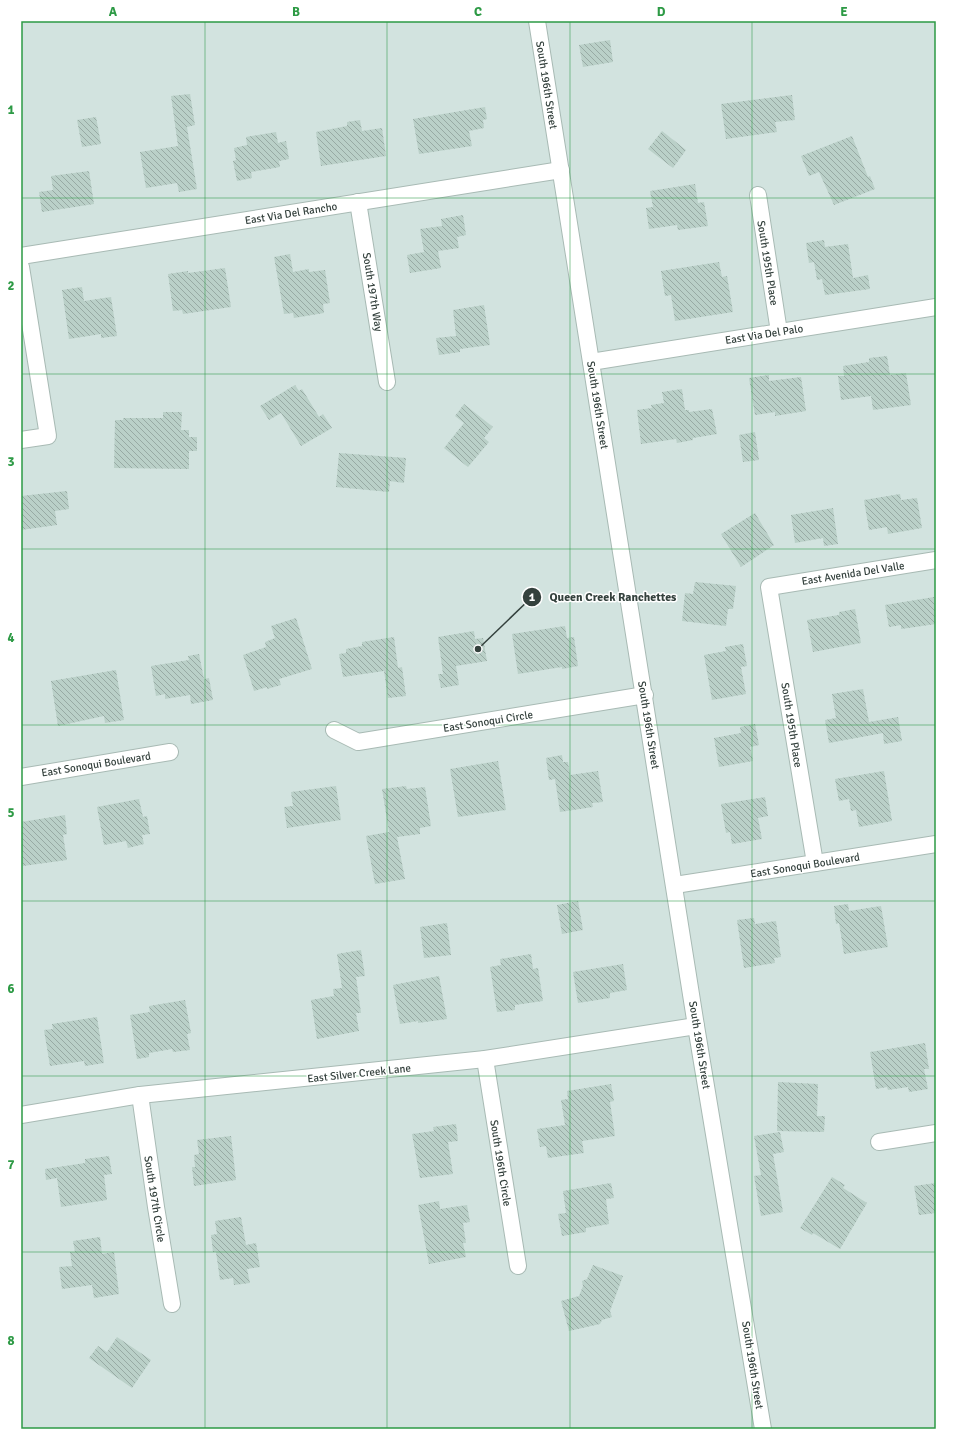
<svg xmlns="http://www.w3.org/2000/svg" width="957" height="1450" font-family="Signika,sans-serif">
<style>
.residential{fill:#d2e3df}
.building{fill:url(#building-back-hatch)}
.lines{fill:none;stroke-linecap:round;stroke-linejoin:round}
.street-casing{stroke:#a8bab4;stroke-width:18}
.street{stroke:#fff;stroke-width:16}
.grid{fill:none;stroke:#2d9a45;stroke-width:1;stroke-opacity:0.55}
.labels{text-anchor:middle;stroke-width:3;stroke-linejoin:round;paint-order:stroke}
.street-label{font-size:11px;fill:#34413d;stroke:#fff}
.leader{fill:none;stroke:#34413d;stroke-width:1.5}
.callout-dot{fill:#34413d;stroke:#fff;stroke-width:1.5}
.mark-label{font-size:12px;text-anchor:middle;font-weight:bold;fill:#fff}
.callout-label{font-size:12px;text-anchor:middle;font-weight:bold;fill:#34413d;stroke:#fff;stroke-width:3;stroke-linejoin:round;paint-order:stroke}
.neatline{fill:none;stroke:#2d9a45;stroke-width:1.5}
.grid-label{font-size:13px;text-anchor:middle;font-weight:bold;fill:#2d9a45}
</style>
<defs>
<pattern id="building-back-hatch" width="6" height="6" patternUnits="userSpaceOnUse"><rect width="6" height="6" fill="#bad0c8"/><path d="M-1 5l2 2M0 0l6 6M5-1l2 2" fill="none" stroke="#98aaa4"/></pattern>
</defs>
<rect width="100%" height="100%" fill="#e4f0ed"/>
<rect class="residential" x="21" y="21" width="915" height="1408"/>
<g class="building">
<polygon points="610,40 613,62 583,67 579,45"/>
<polygon points="190,94 195,125 187,127 197,189 179,192 177,183 146,188 140,152 178,146 171,96"/>
<polygon points="792,95 795,120 775,122 777,132 726,139 721,104"/>
<polygon points="485,107 487,119 483,120 484,128 469,131 472,146 419,154 413,119"/>
<polygon points="96,117 101,144 82,147 77,120"/>
<polygon points="360,120 362,131 382,128 386,156 321,166 316,132 347,126 347,122"/>
<polygon points="662,131 686,150 673,168 648,149"/>
<polygon points="276,132 278,143 286,141 289,159 279,161 280,167 251,172 252,178 237,181 233,161 236,160 234,148 247,145 246,137"/>
<polygon points="852,136 868,177 870,176 875,189 834,205 819,172 809,176 801,156"/>
<polygon points="89,171 94,204 42,212 39,192 53,190 51,176"/>
<polygon points="695,184 698,203 704,202 708,226 678,230 677,225 649,229 646,208 653,207 650,191"/>
<polygon points="463,215 466,235 457,237 459,248 438,251 441,268 410,273 407,255 424,252 420,229 442,226 441,219"/>
<polygon points="824,240 825,247 848,244 853,278 868,275 870,289 825,295 822,279 817,280 814,262 809,263 806,243"/>
<polygon points="290,254 293,272 309,269 309,272 325,270 330,303 323,304 324,313 294,318 293,313 284,314 274,257"/>
<polygon points="719,262 722,277 727,276 733,312 675,321 671,295 665,296 661,271"/>
<polygon points="225,268 231,307 183,314 182,310 173,311 168,274 188,271 188,273"/>
<polygon points="82,287 84,301 111,297 117,336 101,338 101,334 69,339 62,290"/>
<polygon points="484,305 490,345 460,349 460,352 439,355 436,338 456,336 453,310"/>
<polygon points="887,356 890,375 906,373 911,405 873,410 871,396 841,400 838,376 844,376 843,366 869,362 869,358"/>
<polygon points="769,375 769,381 801,377 806,411 775,416 775,412 755,415 749,378"/>
<polygon points="295,385 299,391 302,389 319,417 323,414 332,428 301,446 281,413 269,420 260,406"/>
<polygon points="682,389 685,410 689,410 689,412 712,409 717,434 693,438 693,440 677,443 676,439 641,444 637,410 652,408 651,405 664,403 662,392"/>
<polygon points="464,404 493,427 484,438 489,442 468,467 444,448 464,423 455,416"/>
<polygon points="163,412 182,412 181,430 189,430 189,437 197,437 197,451 189,451 189,469 114,468 115,420 123,420 123,418 163,418"/>
<polygon points="755,432 759,460 743,462 739,435"/>
<polygon points="339,453 406,458 404,483 390,481 389,492 336,487"/>
<polygon points="67,491 69,509 55,511 57,525 21,530 21,496"/>
<polygon points="900,494 901,500 917,498 922,528 888,534 887,527 869,530 864,500"/>
<polygon points="833,508 838,544 824,546 823,538 795,543 791,515"/>
<polygon points="755,513 774,545 741,567 721,534"/>
<polygon points="695,582 736,586 733,609 728,609 726,626 682,621 685,593 693,594"/>
<polygon points="934,597 936,624 901,629 901,625 889,627 885,605"/>
<polygon points="855,609 861,643 813,652 807,620 839,615 839,612"/>
<polygon points="296,618 312,669 279,679 281,685 267,689 267,687 254,691 243,655 266,647 265,642 275,638 271,626"/>
<polygon points="565,626 567,638 574,637 578,666 562,669 562,667 518,674 512,634"/>
<polygon points="474,631 475,639 483,638 487,661 456,666 459,685 441,688 438,674 443,674 438,637"/>
<polygon points="394,637 398,668 402,667 406,696 388,698 384,671 343,677 339,654 346,653 346,649 362,646 362,642"/>
<polygon points="743,644 747,666 741,667 746,694 712,700 704,655 726,651 725,647"/>
<polygon points="199,654 204,679 209,678 213,700 191,704 190,695 165,699 165,694 156,696 151,666 189,660 188,656"/>
<polygon points="116,670 124,720 105,723 104,716 58,726 51,681"/>
<polygon points="863,689 869,722 898,717 902,741 884,744 883,733 829,743 825,720 836,718 832,694"/>
<polygon points="755,724 759,745 750,747 753,761 719,767 714,738 741,733 740,727"/>
<polygon points="562,755 563,762 568,762 570,775 598,771 603,802 592,803 593,807 560,812 555,779 549,780 546,758"/>
<polygon points="498,761 506,810 458,817 450,769"/>
<polygon points="884,771 892,821 859,827 856,810 851,811 849,799 839,801 835,779"/>
<polygon points="336,786 341,820 287,828 284,807 293,806 291,792"/>
<polygon points="406,786 407,789 425,787 431,826 420,828 420,834 397,837 405,879 375,884 366,836 389,832 382,789"/>
<polygon points="765,797 768,816 758,818 762,839 732,844 730,832 726,833 721,804"/>
<polygon points="139,799 143,817 147,816 150,834 142,835 144,844 128,848 126,841 104,845 97,807"/>
<polygon points="65,815 67,834 63,835 67,860 23,866 21,854 21,822"/>
<polygon points="578,901 583,930 562,934 557,905"/>
<polygon points="848,904 849,911 881,906 888,947 844,954 839,923 836,924 834,906"/>
<polygon points="754,918 755,924 776,921 781,957 774,958 775,963 744,968 737,920"/>
<polygon points="447,923 451,955 424,958 420,927"/>
<polygon points="361,950 365,976 356,977 361,1013 356,1013 359,1031 317,1039 311,1000 334,996 333,989 342,988 337,954"/>
<polygon points="531,954 533,969 538,968 543,1001 515,1005 515,1010 497,1012 490,967 501,965 500,959"/>
<polygon points="623,964 627,990 610,993 610,998 578,1003 573,972"/>
<polygon points="439,976 447,1019 418,1023 418,1021 400,1024 393,985"/>
<polygon points="185,1000 191,1033 187,1034 190,1050 173,1052 172,1049 149,1053 149,1057 137,1059 130,1015 150,1012 149,1006"/>
<polygon points="97,1017 104,1063 85,1066 84,1061 50,1066 44,1030 53,1029 52,1024"/>
<polygon points="925,1043 929,1069 924,1069 928,1089 909,1092 908,1087 888,1090 887,1087 876,1089 870,1052"/>
<polygon points="778,1082 818,1084 817,1116 825,1116 824,1132 777,1131"/>
<polygon points="611,1084 614,1101 610,1102 615,1136 582,1141 584,1153 548,1158 546,1146 540,1147 537,1129 565,1125 561,1100 568,1099 567,1091"/>
<polygon points="456,1124 458,1141 448,1142 453,1174 420,1178 412,1134 434,1131 433,1127"/>
<polygon points="780,1132 784,1152 773,1154 783,1212 761,1216 754,1176 761,1175 754,1136"/>
<polygon points="231,1136 236,1180 194,1186 192,1167 195,1167 194,1155 199,1154 197,1140"/>
<polygon points="109,1156 112,1174 104,1175 107,1200 61,1207 57,1178 46,1180 45,1169 85,1163 85,1159"/>
<polygon points="832,1177 845,1185 843,1188 867,1203 840,1249 813,1233 812,1235 800,1228"/>
<polygon points="611,1183 614,1198 606,1199 609,1224 586,1228 586,1232 562,1236 558,1214 566,1213 563,1191"/>
<polygon points="936,1183 936,1213 919,1215 914,1186"/>
<polygon points="439,1201 440,1209 467,1205 470,1222 463,1223 466,1243 463,1243 466,1257 429,1264 418,1205"/>
<polygon points="241,1217 246,1245 256,1243 260,1267 247,1269 250,1283 234,1285 233,1278 220,1280 216,1252 213,1252 211,1235 217,1234 215,1221"/>
<polygon points="100,1237 102,1254 114,1252 119,1294 94,1298 92,1285 62,1289 59,1267 72,1266 70,1252 75,1252 73,1241"/>
<polygon points="593,1265 623,1276 610,1311 612,1317 602,1320 600,1324 569,1331 561,1301 579,1296 583,1286 582,1281 587,1279"/>
<polygon points="117,1337 151,1360 132,1388 89,1358 98,1346 107,1352"/>
</g>
<g class="lines">
<g class="street-casing">
<g id="street">
<polyline points="537,21 696,1026 763,1429"/>
<polyline points="758,195 779,332"/>
<polyline points="358,202 387,382"/>
<polyline points="21,256 561,170"/>
<polyline points="21,267 48,436 21,440"/>
<polyline points="591,362 936,307"/>
<polyline points="334,730 358,742 645,695"/>
<polyline points="21,777 170,752"/>
<polyline points="815,863 769,587 936,560"/>
<polyline points="675,885 936,844"/>
<polyline points="485,1059 518,1266"/>
<polyline points="140,1095 156,1207 172,1304"/>
<polyline points="21,1115 140,1095 485,1059 696,1026"/>
<polyline points="879,1142 936,1133"/>
</g>
</g>
<use href="#street" class="street"/>
</g>
<path class="grid" d="M205,21V1429M387,21V1429M570,21V1429M752,21V1429M21,198H936M21,374H936M21,549H936M21,725H936M21,901H936M21,1076H936M21,1252H936"/>
<g class="labels">
<g class="street-label">
<text transform="translate(547 85) rotate(81)" y="4">South 196th Street</text>
<text transform="translate(291 213) rotate(-9)" y="4">East Via Del Rancho</text>
<text transform="translate(768 263) rotate(81)" y="4">South 195th Place</text>
<text transform="translate(373 292) rotate(81)" y="4">South 197th Way</text>
<text transform="translate(764 334) rotate(-9)" y="4">East Via Del Palo</text>
<text transform="translate(598 405) rotate(81)" y="4">South 196th Street</text>
<text transform="translate(853 573) rotate(-9)" y="4">East Avenida Del Valle</text>
<text transform="translate(488 721) rotate(-9)" y="4">East Sonoqui Circle</text>
<text transform="translate(649 725) rotate(81)" y="4">South 196th Street</text>
<text transform="translate(792 725) rotate(81)" y="4">South 195th Place</text>
<text transform="translate(96 764) rotate(-9)" y="4">East Sonoqui Boulevard</text>
<text transform="translate(805 865) rotate(-9)" y="4">East Sonoqui Boulevard</text>
<text transform="translate(700 1045) rotate(81)" y="4">South 196th Street</text>
<text transform="translate(359 1073) rotate(-6)" y="4">East Silver Creek Lane</text>
<text transform="translate(501 1163) rotate(81)" y="4">South 196th Circle</text>
<text transform="translate(155 1199) rotate(81)" y="4">South 197th Circle</text>
<text transform="translate(753 1365) rotate(81)" y="4">South 196th Street</text>
</g>
</g>
<path class="leader" d="M478 649L532 597"/>
<g class="callout-dot">
<circle cx="478" cy="649" r="4"/>
<circle cx="532" cy="597" r="10"/>
</g>
<g class="mark-label">
<text x="532" y="601">1</text>
</g>
<g class="callout-label">
<text x="613" y="601">Queen Creek Ranchettes</text>
</g>
<rect width="957" height="1450" fill="none" stroke="#ffffff" stroke-width="44"/>
<rect x="22" y="22" width="913" height="1406" class="neatline"/>
<g class="grid-label">
<text x="113" y="16">A</text>
<text x="296" y="16">B</text>
<text x="478" y="16">C</text>
<text x="661" y="16">D</text>
<text x="844" y="16">E</text>
<text x="11" y="114">1</text>
<text x="11" y="290">2</text>
<text x="11" y="466">3</text>
<text x="11" y="642">4</text>
<text x="11" y="817">5</text>
<text x="11" y="993">6</text>
<text x="11" y="1169">7</text>
<text x="11" y="1345">8</text>
</g>
</svg>
